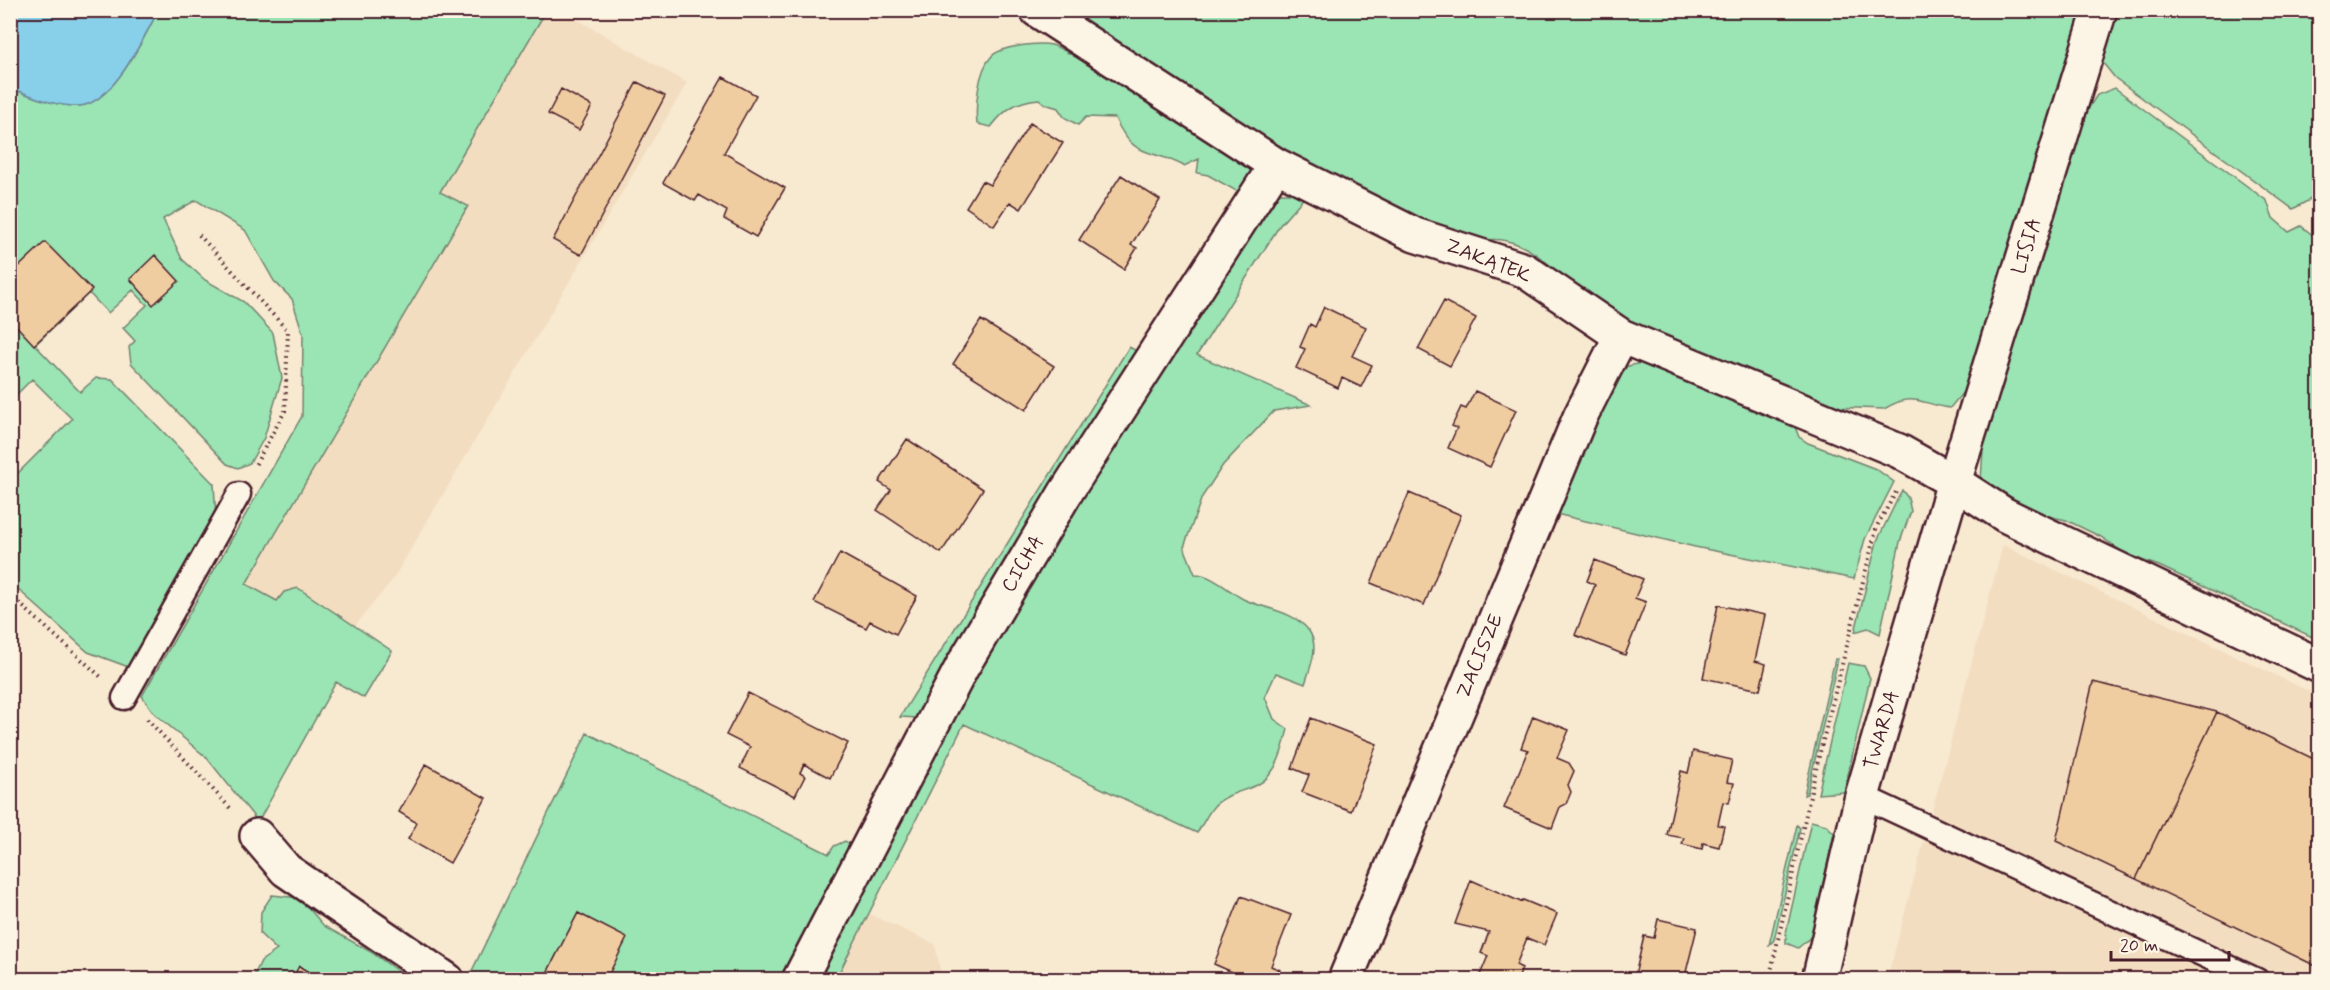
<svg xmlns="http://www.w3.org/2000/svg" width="2330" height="990" font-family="Mynerve,sans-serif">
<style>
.built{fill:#f3ddc0}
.green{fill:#9be4b3;stroke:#72826f;stroke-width:1.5}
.water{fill:#88d0e9;stroke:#6f899d;stroke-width:1.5}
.building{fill:#f0cda1;stroke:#4a1f2b;stroke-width:1.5}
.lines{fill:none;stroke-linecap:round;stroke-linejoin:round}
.service-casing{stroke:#4a1f2b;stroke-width:27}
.minor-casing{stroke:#4a1f2b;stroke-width:38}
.path{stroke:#4a1f2b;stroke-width:4;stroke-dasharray:1.5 4.5;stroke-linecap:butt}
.service{stroke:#fcf5e5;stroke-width:22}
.minor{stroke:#fcf5e5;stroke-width:33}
.labels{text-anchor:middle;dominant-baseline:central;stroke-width:4.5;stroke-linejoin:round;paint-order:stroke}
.street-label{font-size:20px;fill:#4a1f2b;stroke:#fcf5e5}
</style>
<rect width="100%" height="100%" fill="#f8e9d1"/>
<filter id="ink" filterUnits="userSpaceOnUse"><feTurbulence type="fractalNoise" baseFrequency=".0167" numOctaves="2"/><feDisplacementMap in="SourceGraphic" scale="12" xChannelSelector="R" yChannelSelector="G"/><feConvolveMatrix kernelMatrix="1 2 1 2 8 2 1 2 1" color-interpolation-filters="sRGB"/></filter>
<g filter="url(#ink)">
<!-- built -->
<path class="built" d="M546,11H563L687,83L393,579L355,626L298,588L277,601L246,585L467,206L440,192Z
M2003,545L2319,696V979L1887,980Z
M869,914L935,944L942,979L836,980Z"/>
<!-- green -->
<path class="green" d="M158,11H546L440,192L468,206L246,584L277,601L284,592L298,588L392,651L364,698L336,682L258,822L207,758L154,713L142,696L302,416L303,334L292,299L274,281L245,230L196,200L163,219L182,259L205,280L244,302L273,333L282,378L264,438L250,463L238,468L227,464L131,363L129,347L135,341L123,328L147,305L133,290L108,313L89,293L35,345L80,392L96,378L112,379L214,484L216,518L134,669L88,652L11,583V480L72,419L32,379L11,400L10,138L15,134L11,131L10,88C32,96 54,106 77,106C112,107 144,37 158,11Z
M1059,11H2083L1978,374L1950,408C1920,404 1914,391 1884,409L1751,404L1795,427L1799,437L1808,443L1876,469L1894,482L1865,539L1854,579L1695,547L1556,514L1608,382L1628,366L1694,351C1661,334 1623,320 1592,300C1551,272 1523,223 1466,245L1244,158L1260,179L1238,192L1208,175L1197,173L1199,159L1184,166C1148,147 1134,160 1115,118L1086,117L1078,125L1064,117L1058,108L1045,104L1039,99C1016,101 1005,109 991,127L977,124C975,106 978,71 991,57C1000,46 1038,42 1052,45C1062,48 1077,59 1090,63Z
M2114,11H2319V186L2311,199L2293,209L2115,78L2099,58Z
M2115,88L2267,201L2273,218L2289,232L2301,226L2319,240V640L2159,566L2127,555L2101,537L2066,520L2043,515L1981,481L1983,449L2080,121L2097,95Z
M1282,193H1308L1280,225L1197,355L1311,405L1274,411L1223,465L1202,497L1184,547L1195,574C1211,574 1229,591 1243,599C1264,609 1295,611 1309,631C1320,647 1310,667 1305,684L1276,673L1265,697L1274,719L1288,729C1283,749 1277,775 1257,785C1242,792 1228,793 1215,805C1208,812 1203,824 1197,833L964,724L836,979L812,980L955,705L1262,197Z
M1129,347L1137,351L958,641L919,718L900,717Z
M1902,490L1908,498L1911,511L1900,542L1880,634L1868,628L1855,632L1877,541Z
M1835,659H1838L1807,794L1804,795Z
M1848,663L1864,666L1870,678L1844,792L1818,794Z
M587,733L829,854L834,846L845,841L855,847L787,979H606L578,913L546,975L555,979L474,980L469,977Z
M1811,821L1826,825L1834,833L1812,936L1798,948L1786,943V933Z
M1797,825L1800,828L1774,940L1769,945Z
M272,895L300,898L324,926L371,952L402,974L417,969L441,979H321L300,967L292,979L252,980L261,961L277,950L260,934L261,912Z"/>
<!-- water -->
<path class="water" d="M10,11L11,10L158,11C144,36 112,107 77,106C54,106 32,96 11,88Z"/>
<!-- building -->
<path class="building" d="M723,77L756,95L724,153L785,188L756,237L724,219L727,211L699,195L695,201L663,183Z
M637,82L665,96L581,255L553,240Z
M561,89L592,106L579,130L548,114Z
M1030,123L1063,143L1021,209L1010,202L994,226L966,207L982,181L990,185Z
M1121,175L1160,200L1131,245L1137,248L1124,269L1079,240Z
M45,242L92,290L34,345L10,319V275Z
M155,255L179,281L153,305L130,279Z
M1444,301L1476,318L1450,366L1418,349Z
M1324,307L1366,327L1352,356L1372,365L1361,387L1342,378L1338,388L1296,368L1305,349L1300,347L1310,324L1315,327Z
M981,320L1054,366L1026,410L953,364Z
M1475,391L1516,410L1490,467L1448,448L1457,428L1452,426L1461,407L1466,409Z
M907,439L983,489L941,553L877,510L891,490L879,482Z
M1409,493L1461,515L1424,605L1371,583Z
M840,553L917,596L896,634L870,621L866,628L814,602Z
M1595,560L1643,579L1635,598L1646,602L1625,655L1575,635L1595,585L1587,581Z
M1718,605L1765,615L1755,661L1766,664L1760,690L1703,678Z
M2093,682L2217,712L2136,879L2056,841Z
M748,693L848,743L830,778L804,764L800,773L805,776L795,796L740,768L750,747L726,735Z
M2217,712L2320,762V968L2136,879Z
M1533,716L1569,730L1557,758L1569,763L1574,771L1568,785L1571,792L1566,804L1560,807L1552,828L1504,808L1528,750L1521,748Z
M1311,718L1377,744L1351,811L1302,792L1309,775L1292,768Z
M1693,751L1732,760L1727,782L1734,783L1729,803L1723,802L1718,825L1724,826L1719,847L1703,843L1702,849L1682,844L1684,838L1667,835L1681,771L1688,773Z
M426,764L486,798L450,863L408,839L417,823L399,812Z
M1471,880L1521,902L1523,900L1557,914L1544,945L1527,938L1516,965L1522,968L1518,980H1478L1488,956L1481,953L1489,932L1455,924Z
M1241,896L1291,915L1271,966L1280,970L1277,980H1229L1232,972L1214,964Z
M578,913L627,938L606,980H555L546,975Z
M1658,919L1697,928L1686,972L1689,973L1687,980H1634L1644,936L1654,938Z
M299,966L321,980H292Z"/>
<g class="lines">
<!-- service casing -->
<g class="service-casing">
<path id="service" d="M124,698L239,494
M1862,796L2257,980"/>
</g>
<!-- minor casing -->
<g class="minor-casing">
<path id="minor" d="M1037,10L1276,165L1415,235L1524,270L1621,336L1899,451L1954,482L2005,515L2320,666
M257,836L286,870L447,980
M799,980L962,667L1066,492L1276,165
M1345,980L1580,417L1621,336
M1819,980L1862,796L1954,482L2100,10"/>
</g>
<!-- path -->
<path class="path" d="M199,235L288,331L285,411L254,467
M10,595L101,677
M147,719L232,810
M1769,980L1819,756L1877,526L1896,492"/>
<!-- service -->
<use href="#service" class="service"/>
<!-- minor -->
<use href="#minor" class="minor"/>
</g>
</g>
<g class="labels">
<!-- street labels -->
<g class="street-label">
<text transform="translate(2027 246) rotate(-73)">LISIA</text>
<text transform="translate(1488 261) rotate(21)">ZAKĄTEK</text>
<text transform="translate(1023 564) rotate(-59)">CICHA</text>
<text transform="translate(1480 656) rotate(-67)">ZACISZE</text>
<text transform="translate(1882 730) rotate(-74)">TWARDA</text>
</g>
</g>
<!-- margin -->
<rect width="2330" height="990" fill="none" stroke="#fcf5e5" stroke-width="36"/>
<rect x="18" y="18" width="2294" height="954" fill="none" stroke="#4a1f2b" stroke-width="2" filter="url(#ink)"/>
<!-- scale -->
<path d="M2111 951v9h118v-9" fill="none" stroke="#4a1f2b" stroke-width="3"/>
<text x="2120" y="951" font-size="18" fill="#4a1f2b" stroke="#fcf5e5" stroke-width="4.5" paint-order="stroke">20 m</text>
</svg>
